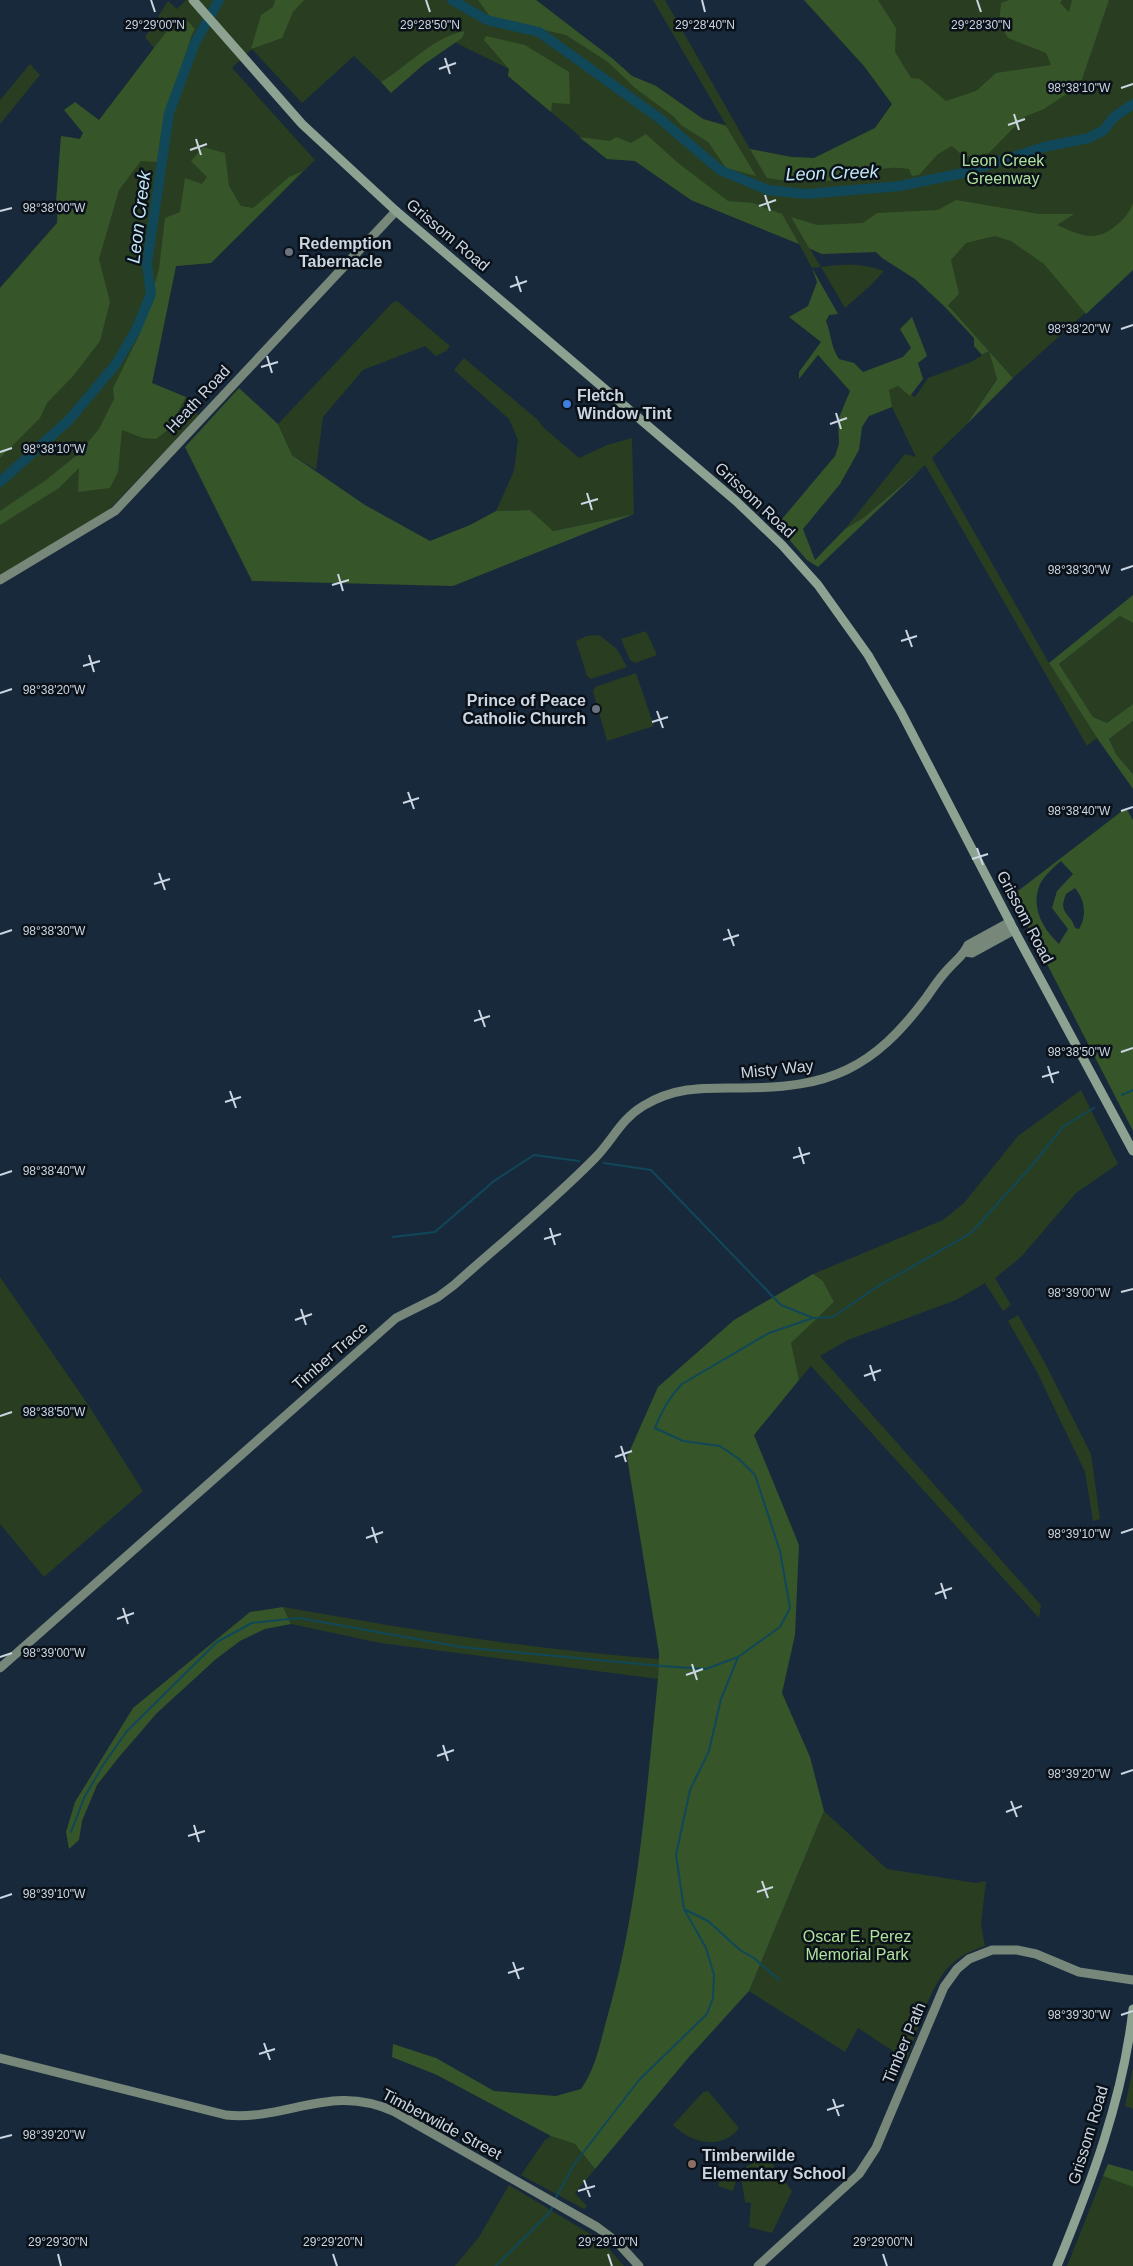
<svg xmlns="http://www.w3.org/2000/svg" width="1133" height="2266" font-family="Helvetica,sans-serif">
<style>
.green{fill:#293d21}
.forest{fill:#365529;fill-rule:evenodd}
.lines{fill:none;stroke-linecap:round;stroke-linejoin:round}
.stream{stroke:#10485a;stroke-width:2}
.river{stroke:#10485a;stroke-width:10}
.secondary{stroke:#77887a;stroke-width:9}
.primary{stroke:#8da291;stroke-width:9}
.ticks{fill:none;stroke:#cbd6e2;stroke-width:2}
.worship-dot{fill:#6b7280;stroke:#0a1119;stroke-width:2}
.shop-dot{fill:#3f7fe0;stroke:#0a1119;stroke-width:2}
.education-dot{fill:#8d6e63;stroke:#0a1119;stroke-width:2}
.labels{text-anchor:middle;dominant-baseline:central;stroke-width:5;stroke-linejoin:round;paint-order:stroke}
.park-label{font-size:16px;fill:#afe29b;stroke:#0a1119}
.street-label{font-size:16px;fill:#cbd6e2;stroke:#0a1119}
.poi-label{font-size:16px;font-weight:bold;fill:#cbd6e2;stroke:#0a1119;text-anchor:start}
.water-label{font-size:18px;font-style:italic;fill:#c3e7f6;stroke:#0a1119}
.ticks-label{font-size:12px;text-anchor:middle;fill:#cbd6e2;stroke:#0a1119;stroke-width:5;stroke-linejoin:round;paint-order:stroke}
</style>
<rect width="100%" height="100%" fill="#18293b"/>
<!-- green -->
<path class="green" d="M186,0H536L613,59L632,76L656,86L703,119L726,125L653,0H665L750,149L791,157L814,158L875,128L892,104L864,66L804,0H1133V270L1013,378L990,352L997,378L966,425L932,458L1049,663L1097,738L1087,746L925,465L863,518L845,529L905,454L916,457L892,407L888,390L898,386L915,397L928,378L971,362L989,351L893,242L822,254L810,249L821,267C843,264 862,263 884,271L870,286L845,308L821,267L812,268L799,244L691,200L635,161L607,159L508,76L509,69L456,43L442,39L401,70L381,82L354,56L302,103L252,49L232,68L315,160L211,263L176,266L146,413L169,429L186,397L197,409L198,416L109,510L0,576V288L57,223L58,204L56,203L61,136L80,139L83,133L91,131L154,48L145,37L168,1L177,9Z
M30,64L40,75L0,124V100Z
M397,301L450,346L446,351L436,356L425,346L363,370L323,417L316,470L292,455L278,424L393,302Z
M464,358L538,420L543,427L579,458L607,445L632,438L634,514L552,531L530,510L496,511L514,471L518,440L509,419L454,370Z
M1120,616L1133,623V704L1107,723L1093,717L1059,664Z
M646,631L657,655L635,663L630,660L621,639Z
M599,635L617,649L627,667L591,679L587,676L576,641L587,636Z
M636,673L654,726L607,741L593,691L595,687Z
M1133,721V774L1116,754L1109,739Z
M1081,1090L1118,1164L1076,1193L1021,1257L995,1278L1011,1305L1003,1311L985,1283L956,1300L848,1340L820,1356L1041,1605L1039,1618L811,1366L799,1380L790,1343L834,1302L823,1281L813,1274L943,1220L964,1203L1018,1136Z
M0,1277L89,1406L143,1491L44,1577L0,1524Z
M1018,1315L1045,1363L1091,1454L1100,1519L1093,1521L1085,1472L1036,1370L1008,1321Z
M283,1607C408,1629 533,1650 659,1659L658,1679L380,1643L291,1624Z
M824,1811L887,1869L976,1883L986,1881L981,1924L985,1946C974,1950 963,1954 954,1962C931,1980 917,2032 907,2060L858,2028L845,2052L749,1991Z
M1133,2067V2109L1125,2106Z
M708,2091L739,2128C722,2151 691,2143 673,2125L703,2092Z
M551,2136L575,2144L595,2169L575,2193L587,2206L584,2209L521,2175L545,2140Z
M765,2154L792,2191L772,2233L749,2227L751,2203L745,2202L740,2171Z
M723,2169L738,2174L733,2191L718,2186Z
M1103,2176L1133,2187V2266H1067Z
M509,2185L602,2241L624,2266H455L479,2237Z"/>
<!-- forest -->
<path class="forest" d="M275,0H304L293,12L282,38L251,49L261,15L273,7Z
M478,0H536L613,59L632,76L656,86L703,119L726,126L756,176L726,168L708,142L681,125L673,116L635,88L608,62L566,35L491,18Z
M804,0H878L896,28L895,52L911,78L920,79L946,101L976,91L996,73L1051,65L1046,53L1008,38L999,23L1001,3L1009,0H1062L1060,3L1069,12L1072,0H1109L1080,85L1044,109L1024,117L989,153L964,157L952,146L938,154L919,175L912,176L909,169C888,166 881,168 862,176L854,174L850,180L794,182L767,178L750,149L791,157L814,158L875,128L892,104L864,66Z
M185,18L195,29L192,34L162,127L157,162L141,161L119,190L99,259L110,302L100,341L74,375L47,403L40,418L0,458V288L57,223L58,204L56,203L61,136L80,139L83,133L64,110L75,102L99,120L167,31H176Z
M465,31L462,38L423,65L391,93L381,82C409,65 433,37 465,31Z
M486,36L525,45L569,72L570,104L552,103L551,112L508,76L509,69L484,40Z
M646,134L678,163L728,201L753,203L782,214L799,244L691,200L635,161L607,159L579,137L610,141L616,137L631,143Z
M203,147L225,153L229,186L241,206L253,208L289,177L303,171L211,263L176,266L152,383L186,397L169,429L156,439L143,438L122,430L118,472L110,488L78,492L79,468L59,488L0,525V511L46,480L77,455L99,429L114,399L113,388L139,335L146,312L159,269L165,218L180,212L185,178L202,184L207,177L191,161Z
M956,200L1039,214H1074L1057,225C1078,234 1093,243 1113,228C1123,220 1128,215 1133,204V270L1086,314L1044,264L1011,241L995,236L966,243L951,260L959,294L948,305L1013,378L966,425L997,379L989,351L982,355L974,346V338L944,306L915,279L882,258L876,252L822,254L809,248L791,217L817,225L863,223L877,213L938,210Z
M812,268L838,314L829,315L826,321C832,336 830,345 839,359L854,363L863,372L903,357L911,348L900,329L912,317L927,356L918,363L923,379L910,396L898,386L889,390L892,407L869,416L862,427L859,450L840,484L803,529L815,560L845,529L863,518L922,468L818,567L807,560L786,536L782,519L835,456L839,444L838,420L850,391L818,355L799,379V372L821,342L789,317L808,306L817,282Z
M239,388L278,424L292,455L365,505L430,541L470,525L496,511L530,510L553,531L634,514L453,586L252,581L185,447Z
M1133,595V623L1120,616L1059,664L1093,717L1107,723L1133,704V721L1109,739L1116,754L1133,774V789L1097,738L1049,663Z
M1126,808L1133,820V1131L1013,898L1014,894ZM1061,861L1073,874L1057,891L1052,908L1068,929L1059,944C1043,929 1030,907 1040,884C1044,876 1055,866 1061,861ZM1075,888C1085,900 1087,916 1079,929C1073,928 1075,926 1072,921C1064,910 1060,909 1066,894Z
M813,1274L823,1281L834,1302L791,1343L799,1380L754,1435L799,1545L795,1635L782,1693L810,1757L824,1811L749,1991L689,2057L595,2169L575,2144L551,2136L437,2075L392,2057L393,2044L436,2058L494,2091L556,2096L581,2089C596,2068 600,2043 607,2018C639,1908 646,1793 658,1679L659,1653L627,1457L658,1387L734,1320Z
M283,1607L291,1624L265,1629L240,1641L216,1659L157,1713L119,1757L97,1785L82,1821L79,1840L69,1849L66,1832L75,1802L133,1708L250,1612Z
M1108,2164L1133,2171V2187L1103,2176Z"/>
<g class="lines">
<!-- stream -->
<path class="stream" d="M1122,1095L1133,1090
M604,1163L651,1170L781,1305L811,1317
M393,1237L435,1232L494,1181L534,1155L579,1161
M71,1832L84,1798L103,1765L127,1731L217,1642L252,1623L299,1618L461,1647L661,1666L706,1669L738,1657
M686,1910L708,1921L740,1950L754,1958L779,1980
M555,2199L575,2163L639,2080L707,2014L713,1998L714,1975L706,1948L684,1909L676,1855L690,1790L709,1751L721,1699L738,1657L780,1627L790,1608L780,1551L755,1475L739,1459L720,1446L683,1441L655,1428C662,1411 669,1397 682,1384L769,1333L813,1318L833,1317L875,1288L971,1233L1028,1170L1064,1126L1094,1108
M496,2266L550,2212L553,2206"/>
<!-- river -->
<path class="river" d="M452,0L487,20L539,32L659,118L720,170L768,190L806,194L900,186L963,173L1044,147L1089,138L1104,130L1114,117L1133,104
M0,482L69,420L116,364L136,330L151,294L147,264L169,113L195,43L219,0"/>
<!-- secondary -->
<path class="secondary" d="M0,580L115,511L396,211
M965,952L972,953L1014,930
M0,1668L396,1318L438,1297L454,1285C501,1243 551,1203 595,1158C613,1140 620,1120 643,1106C676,1086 705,1088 742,1088C830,1088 873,1069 926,998C933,988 940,977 949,968C956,960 964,955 968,945L1010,922
M0,2058L226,2115C288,2121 331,2082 395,2112L597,2227L617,2242L639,2266
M758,2266L859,2174L876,2148L944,1987L957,1969L969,1959L992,1950H1017L1036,1954L1079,1972L1133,1980"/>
<!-- primary -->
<path class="primary" d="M193,0L302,124L396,211L736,501L782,545L818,585L868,655L901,712L1014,930L1133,1151
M1057,2266C1091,2183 1123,2099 1133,2009"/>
</g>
<!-- ticks -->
<path class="ticks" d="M151,0L155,12M426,0L430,12M702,0L705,12M977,0L981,12M445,58L450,74M439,69L456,63M1121,88L1133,84M1014,114L1019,130M1008,125L1025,119M196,139L201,155M190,150L207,144M765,195L770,211M759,206L776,200M0,211L12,208M516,276L521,292M510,287L527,281M1121,329L1133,325M267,356L272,373M261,367L278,362M836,413L841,429M830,424L847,418M0,452L12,448M587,493L592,510M581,504L598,499M1121,570L1133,566M338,574L343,591M332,585L349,580M906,630L912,647M901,641L917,636M89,655L94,672M83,666L100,661M0,693L12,689M657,711L663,728M652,722L668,717M408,792L414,809M403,803L419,798M1121,811L1133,807M977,848L983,865M972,859L988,854M159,873L165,890M154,884L170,879M728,929L734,946M0,934L12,930M723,940L739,935M479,1010L485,1027M474,1021L490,1016M1121,1052L1133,1048M1048,1066L1053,1083M1042,1077L1059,1072M230,1091L236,1108M225,1102L241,1097M799,1147L804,1164M793,1158L810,1153M0,1175L12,1171M550,1228L555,1245M544,1239L561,1234M1121,1292L1133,1289M301,1309L306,1325M295,1320L312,1314M870,1365L875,1381M864,1376L881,1370M0,1416L12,1412M621,1446L626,1462M615,1457L632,1451M372,1527L377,1543M1121,1533L1133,1529M366,1538L383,1532M941,1583L946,1599M935,1594L952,1588M123,1608L128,1624M117,1619L134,1613M0,1657L12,1653M692,1664L697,1680M686,1675L703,1669M443,1745L448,1761M437,1756L454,1750M1121,1774L1133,1770M1011,1801L1017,1817M1006,1812L1022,1806M194,1825L199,1842M188,1836L205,1831M762,1881L768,1898M757,1892L773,1887M0,1898L12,1894M513,1962L519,1979M508,1973L524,1968M1121,2015L1133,2011M264,2043L270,2060M259,2054L275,2049M833,2099L839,2116M827,2110L844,2105M0,2138L12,2135M584,2180L590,2197M578,2191L595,2186M58,2254L61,2266M333,2254L337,2266M608,2254L612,2266M883,2254L887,2266"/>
<!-- markers -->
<g class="worship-dot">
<circle cx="289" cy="252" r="5"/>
<circle cx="596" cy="709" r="5"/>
</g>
<circle class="shop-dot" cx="567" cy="404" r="5"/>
<circle class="education-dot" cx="692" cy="2164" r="5"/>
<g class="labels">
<!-- park labels -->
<g class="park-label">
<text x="1003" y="160">Leon Creek<tspan x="1003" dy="18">Greenway</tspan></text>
<text x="857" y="1936">Oscar E. Perez<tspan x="857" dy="18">Memorial Park</tspan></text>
</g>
<!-- street labels -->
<g class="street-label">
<text transform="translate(448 235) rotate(40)">Grissom Road</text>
<text transform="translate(198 399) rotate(-47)">Heath Road</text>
<text transform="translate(755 500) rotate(43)">Grissom Road</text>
<text transform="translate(1025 917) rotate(62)">Grissom Road</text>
<text transform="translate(777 1069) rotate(-6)">Misty Way</text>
<text transform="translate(330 1356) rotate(-41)">Timber Trace</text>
<text transform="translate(904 2043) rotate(-67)">Timber Path</text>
<text transform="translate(442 2124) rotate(28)">Timberwilde Street</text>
<text transform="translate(1088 2135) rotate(-73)">Grissom Road</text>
</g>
<!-- poi labels -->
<g class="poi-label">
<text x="299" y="243">Redemption<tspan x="299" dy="18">Tabernacle</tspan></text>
<text x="577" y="395">Fletch<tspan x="577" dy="18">Window Tint</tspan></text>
<text x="586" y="700" text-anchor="end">Prince of Peace<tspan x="586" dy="18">Catholic Church</tspan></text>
<text x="702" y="2155">Timberwilde<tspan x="702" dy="18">Elementary School</tspan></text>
</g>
<!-- water labels -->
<g class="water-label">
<text transform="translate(832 173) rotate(-2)">Leon Creek</text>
<text transform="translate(139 217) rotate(-83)">Leon Creek</text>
</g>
</g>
<g class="ticks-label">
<text x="155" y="29">29°29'00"N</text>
<text x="430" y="29">29°28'50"N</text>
<text x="705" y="29">29°28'40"N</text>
<text x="981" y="29">29°28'30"N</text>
<text x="1079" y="92">98°38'10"W</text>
<text x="54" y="212">98°38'00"W</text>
<text x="1079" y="333">98°38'20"W</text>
<text x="54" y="453">98°38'10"W</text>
<text x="1079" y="574">98°38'30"W</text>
<text x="54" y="694">98°38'20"W</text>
<text x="1079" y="815">98°38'40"W</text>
<text x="54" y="935">98°38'30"W</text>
<text x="1079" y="1056">98°38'50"W</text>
<text x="54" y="1175">98°38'40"W</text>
<text x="1079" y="1297">98°39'00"W</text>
<text x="54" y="1416">98°38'50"W</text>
<text x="1079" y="1538">98°39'10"W</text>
<text x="54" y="1657">98°39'00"W</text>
<text x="1079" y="1778">98°39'20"W</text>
<text x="54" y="1898">98°39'10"W</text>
<text x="1079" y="2019">98°39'30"W</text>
<text x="54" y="2139">98°39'20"W</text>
<text x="58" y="2246">29°29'30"N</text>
<text x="333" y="2246">29°29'20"N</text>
<text x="608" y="2246">29°29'10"N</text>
<text x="883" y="2246">29°29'00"N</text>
</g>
</svg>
